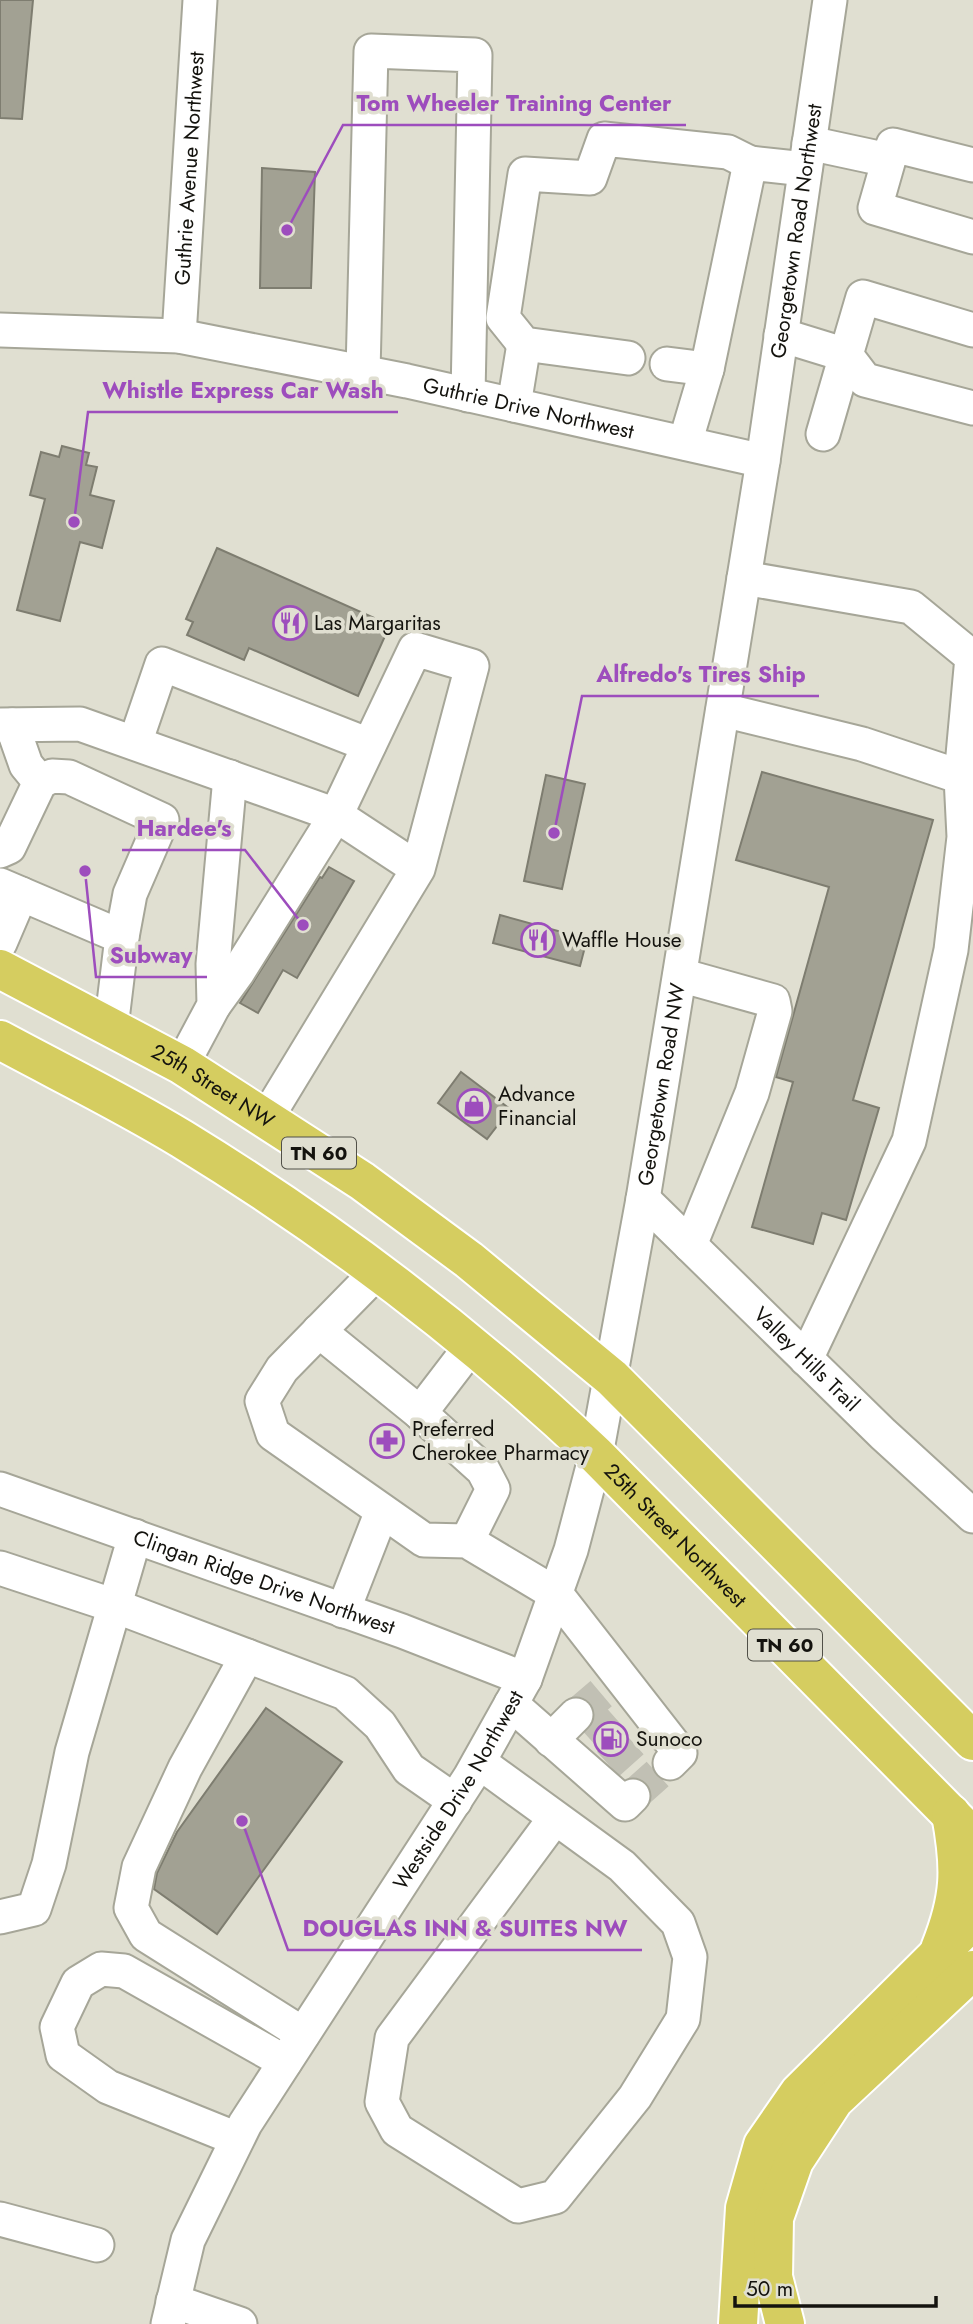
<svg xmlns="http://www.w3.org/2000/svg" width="973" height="2324" font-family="Jost,sans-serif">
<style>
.building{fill:#a2a193;stroke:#7e7d70;stroke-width:2}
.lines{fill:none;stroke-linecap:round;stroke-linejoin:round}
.minor-tunnel{stroke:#c1c0b4;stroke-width:33;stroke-dasharray:33 17;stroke-linecap:butt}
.minor-casing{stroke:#a6a698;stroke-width:37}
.highway-casing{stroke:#fff;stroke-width:42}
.minor{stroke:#fff;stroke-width:33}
.highway{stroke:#d5cd60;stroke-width:38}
.labels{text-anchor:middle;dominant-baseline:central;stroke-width:7;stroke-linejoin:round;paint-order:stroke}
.shield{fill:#e0dfd1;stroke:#515048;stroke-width:2}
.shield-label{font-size:19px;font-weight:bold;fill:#14130e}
.street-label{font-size:21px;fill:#14130e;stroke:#e0dfd1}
.poi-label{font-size:21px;fill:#14130e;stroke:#e0dfd1;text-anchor:start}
.leader{fill:none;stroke:#9d4dbd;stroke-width:2.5}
.callout-dot{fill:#9d4dbd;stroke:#e0dfd1;stroke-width:2.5}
.callout-label{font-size:23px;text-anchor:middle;font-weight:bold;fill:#9d4dbd;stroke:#e0dfd1;stroke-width:7;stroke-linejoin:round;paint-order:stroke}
</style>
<rect width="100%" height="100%" fill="#e0dfd1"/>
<!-- building -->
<path class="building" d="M0,0H33L22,119L0,118Z
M262,168L315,172L311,288H260Z
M62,446L89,453L86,465L97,467L90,495L114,501L102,548L80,542L60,621L17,610L45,499L30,495L41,452L59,457Z
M217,548L390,625L358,696L249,648L244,660L187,635L193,622L186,619Z
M762,772L933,820L853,1100L879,1108L846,1220L822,1213L813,1244L752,1227L793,1082L776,1077L829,887L736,860Z
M546,775L585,784L562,889L524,881Z
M329,867L354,881L297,978L283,970L258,1013L240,1003L320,877L322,878Z
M500,915L587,939L580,966L493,943Z
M461,1072L510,1109L487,1139L438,1103Z
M266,1708L342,1762L217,1934L154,1889L157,1873L177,1832Z"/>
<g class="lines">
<!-- minor-tunnel -->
<path class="minor-tunnel" d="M576,1715L609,1687
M589,1738L624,1707
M608,1764L646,1730
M633,1796L670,1763"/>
<!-- minor casing -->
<g class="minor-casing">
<g id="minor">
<path d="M809,143L888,160"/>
<path d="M973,165L893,145L875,208L973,237"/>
<path id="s1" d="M0,330L179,336L407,381L763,461"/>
<path d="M973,330L863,297L846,355L865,380L973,408"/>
<path d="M781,335L846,355L823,434"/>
<path id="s2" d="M179,336L200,0"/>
<path d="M628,358L524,344L503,318L525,174L590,178L604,139L728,152L750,163"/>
<path d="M667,364L707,369"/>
<path d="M363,372L371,51L475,55L468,395"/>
<path d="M514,405L524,344"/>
<path d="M685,443L707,369L750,163L805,169"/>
<path d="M744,578L911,607L972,657L961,777"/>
<path d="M723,710L862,744L961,777L964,837L951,950L909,1141L806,1359"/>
<path d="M0,725L80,724L336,815L238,972L214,1005"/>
<path d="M12,725L26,765L40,782"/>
<path d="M135,743L162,664L369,745"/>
<path d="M0,851L9,847L40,782L52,776L69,777L162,820L130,894L122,937L111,1028"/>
<path d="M0,885L122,937"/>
<path d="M0,943L21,894"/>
<path d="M680,975L773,1001L775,1011L752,1093L690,1245"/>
<path d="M182,1065L214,1005L213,964L230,777"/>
<path d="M266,1119L418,869L472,666L415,649L336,815L418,869"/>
<path id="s3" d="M643,1199L883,1434L973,1516"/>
<path d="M377,1272L282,1369L262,1401L273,1434L424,1540L467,1541L556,1594L680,1753L670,1763"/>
<path d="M319,1331L420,1413L483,1470L493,1489L467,1541"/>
<path d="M420,1413L472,1345"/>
<path id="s4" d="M0,1489L402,1631L525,1679"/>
<path d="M0,1568L115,1606L345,1693L380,1725L409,1769L455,1801"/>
<path d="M343,1611L382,1511"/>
<path d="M247,1656L185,1768L139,1867L131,1908L146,1935L303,2034"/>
<path d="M511,1704L625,1804L633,1796"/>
<path d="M551,1740L576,1715"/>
<path d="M479,1762L622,1866L678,1923L690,1957L683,2019L635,2097L555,2197L518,2206L397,2130L382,2102L392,2038L555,1818"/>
<path d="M0,1917L34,1909L49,1864L72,1752L135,1536"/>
<path d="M237,2139L108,2087L63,2055L57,2027L78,1983L101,1969L124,1971L285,2062"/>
<path d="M0,2219L97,2245"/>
<path d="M173,2301L240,2324"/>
<path id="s5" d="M168,2324L188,2240L245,2124L470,1777L525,1679L571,1550L596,1455L643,1199L763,461L830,0"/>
</g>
</g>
<!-- highway casing -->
<g class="highway-casing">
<g id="highway">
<path id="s6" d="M0,969L182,1065L362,1181L469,1260L612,1378L973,1741"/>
<path id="s7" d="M0,1040C61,1073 123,1103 182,1139C329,1229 471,1337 596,1455L973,1837"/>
<path d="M940,1949C961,1897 961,1868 951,1814"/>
<path d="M738,2324L745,2208L763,2145L799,2093L973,1920"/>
<path d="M785,2324L773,2277L774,2218L794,2161L834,2100L973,1970"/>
</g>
</g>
<!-- minor -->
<use href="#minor" class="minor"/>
<!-- highway -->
<use href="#highway" class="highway"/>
</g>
<!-- icons -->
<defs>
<g id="restaurant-ring" transform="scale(1.75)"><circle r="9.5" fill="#e0dfd1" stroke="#9d4dbd" stroke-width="1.5"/><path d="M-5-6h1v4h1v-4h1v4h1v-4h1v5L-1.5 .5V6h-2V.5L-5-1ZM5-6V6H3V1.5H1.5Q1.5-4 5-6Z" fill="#9d4dbd"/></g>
<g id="shop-ring" transform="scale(1.75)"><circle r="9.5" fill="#e0dfd1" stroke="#9d4dbd" stroke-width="1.5"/><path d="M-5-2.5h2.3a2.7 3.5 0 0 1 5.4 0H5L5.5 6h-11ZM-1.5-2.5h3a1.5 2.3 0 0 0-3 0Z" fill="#9d4dbd"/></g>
<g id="pharmacy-ring" transform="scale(1.75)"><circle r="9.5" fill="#e0dfd1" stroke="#9d4dbd" stroke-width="1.5"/><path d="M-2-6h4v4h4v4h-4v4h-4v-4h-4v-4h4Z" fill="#9d4dbd"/></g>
<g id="fuel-ring" transform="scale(1.75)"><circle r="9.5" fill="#e0dfd1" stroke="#9d4dbd" stroke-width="1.5"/><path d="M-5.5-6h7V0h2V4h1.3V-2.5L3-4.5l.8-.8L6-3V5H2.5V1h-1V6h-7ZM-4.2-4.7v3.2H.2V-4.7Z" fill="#9d4dbd"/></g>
</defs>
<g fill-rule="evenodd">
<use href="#restaurant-ring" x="290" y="623"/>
<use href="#restaurant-ring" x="538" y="940"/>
<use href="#shop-ring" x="474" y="1106"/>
<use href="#pharmacy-ring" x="387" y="1441"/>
<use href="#fuel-ring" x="611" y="1739"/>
</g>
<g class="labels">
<!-- shield labels -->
<g class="shield">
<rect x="282" y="1137.5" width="74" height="31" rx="5"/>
<rect x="748" y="1629.5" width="74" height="31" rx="5"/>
</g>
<g class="shield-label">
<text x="319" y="1153">TN 60</text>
<text x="785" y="1645">TN 60</text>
</g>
<!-- street labels -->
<g class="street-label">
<text stroke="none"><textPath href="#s2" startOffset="168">Guthrie Avenue Northwest</textPath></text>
<text stroke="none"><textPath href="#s5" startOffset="2217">Georgetown Road Northwest</textPath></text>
<text stroke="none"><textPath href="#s1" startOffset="536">Guthrie Drive Northwest</textPath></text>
<text stroke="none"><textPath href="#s5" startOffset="1353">Georgetown Road NW</textPath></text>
<text stroke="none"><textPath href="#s6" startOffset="243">25th Street NW</textPath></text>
<text stroke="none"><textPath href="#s3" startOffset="229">Valley Hills Trail</textPath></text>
<text stroke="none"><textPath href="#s7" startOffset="842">25th Street Northwest</textPath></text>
<text stroke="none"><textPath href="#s4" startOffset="280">Clingan Ridge Drive Northwest</textPath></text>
<text stroke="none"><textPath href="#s5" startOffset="612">Westside Drive Northwest</textPath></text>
</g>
<!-- poi labels -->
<g class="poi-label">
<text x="314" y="623">Las Margaritas</text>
<text x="562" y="940">Waffle House</text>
<text x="498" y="1094">Advance<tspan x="498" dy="24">Financial</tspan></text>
<text x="412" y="1429">Preferred<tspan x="412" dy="24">Cherokee Pharmacy</tspan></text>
<text x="636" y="1739">Sunoco</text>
</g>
</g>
<!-- callouts -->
<path class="leader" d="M287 230L343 125H686M74 522L88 412H398M554 833L582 696H819M303 925L245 850H122M85 871L96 977H207M242 1821L288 1950H642"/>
<g class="callout-dot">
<circle cx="287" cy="230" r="7"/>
<circle cx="74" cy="522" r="7"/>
<circle cx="554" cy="833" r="7"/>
<circle cx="303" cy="925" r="7"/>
<circle cx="85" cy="871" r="7"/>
<circle cx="242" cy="1821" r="7"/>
</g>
<g class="callout-label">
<text x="514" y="111">Tom Wheeler Training Center</text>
<text x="243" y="398">Whistle Express Car Wash</text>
<text x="701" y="682">Alfredo's Tires Ship</text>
<text x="184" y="836">Hardee's</text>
<text x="151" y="963">Subway</text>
<text x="465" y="1936">DOUGLAS INN &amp; SUITES NW</text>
</g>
<!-- scale -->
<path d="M735 2296v10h201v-10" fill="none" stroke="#14130e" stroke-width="3.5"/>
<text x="746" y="2296" font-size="21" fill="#14130e" stroke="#e0dfd1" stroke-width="5" paint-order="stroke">50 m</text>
</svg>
